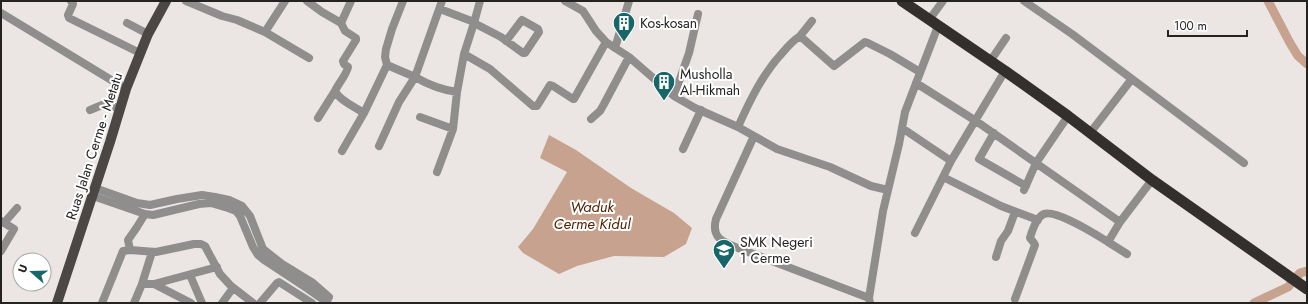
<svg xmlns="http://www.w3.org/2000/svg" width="1308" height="304" font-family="Jost,sans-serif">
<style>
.water{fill:#c7a28f}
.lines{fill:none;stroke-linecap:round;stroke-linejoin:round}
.river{stroke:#c7a28f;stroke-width:9}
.minor{stroke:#908e8d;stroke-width:8}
.major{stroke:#4b4745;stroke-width:10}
.highway{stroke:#332f2d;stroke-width:11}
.labels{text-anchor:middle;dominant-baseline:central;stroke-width:4;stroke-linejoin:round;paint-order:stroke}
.poi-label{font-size:14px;fill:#252322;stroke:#fff;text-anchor:start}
.street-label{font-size:14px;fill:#252322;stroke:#fff}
.water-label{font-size:15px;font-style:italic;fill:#522303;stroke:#fff}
</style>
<rect width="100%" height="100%" fill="#ebe6e3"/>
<!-- water -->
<path class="water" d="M549,135L576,150L631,188L674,213L692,228L686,244L664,257L614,256L577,266L559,274L523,253L518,247L533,229L567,172L540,158Z"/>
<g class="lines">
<!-- river -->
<path class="river" d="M1268,1L1290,43L1298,56L1307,64
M1254,303L1288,287L1300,273L1307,271"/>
<!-- minor -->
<path class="minor" d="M71,1L73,4L68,15L69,18L140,53
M186,1L222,16L237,20L265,32
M285,1L265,32L309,58
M307,1L322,12L341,23
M351,1L341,23L345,31L356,38V40L343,61L344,64L348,67C347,74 338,84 335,91C340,101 355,107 364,113L387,65L385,57L386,49L392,29L403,1
M442,1L415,77C427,84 443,90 457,92
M565,1L583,11L596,31L606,42L629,57L674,96L695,108L738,127L777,149L830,167L871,186L888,190
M1024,1L1072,34L1244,163
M440,9L474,22
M1,13L126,89
M929,20L943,1
M127,23L148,34
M474,23L480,1
M800,36L812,21
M615,48L629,1
M464,54L474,23L501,37L523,53H525L539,32L538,29L522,20L506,41
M991,60L1006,38
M916,83L976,121L1120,222
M674,96L689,53L698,14
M90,110L102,105L121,108
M420,117L453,129
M318,118L335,91
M591,119L600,111L604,104L629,57
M738,127C750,100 763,73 784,51C789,45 794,40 800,36L834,66L865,42L868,43L890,54L920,72
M902,128L951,161
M994,133L979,159L1026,186
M1090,133L1131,80
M754,136L716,219C711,238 723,242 738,248L869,298
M379,146L399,102L415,77L387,65
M683,149L701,110
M342,151L364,113
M437,172L453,129L457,92L464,54L490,69L533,106H537L550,85L553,86L573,99H574L606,42
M943,177L1001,206L1038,220
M1024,190L1036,163L1068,116
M93,196L145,214L153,215L199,204L211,203L228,208L236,211L240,216L253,247L258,255L264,260L308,289L325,301H327L329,297L313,283L282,264L263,249L250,216L242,206L229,200L215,197L202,195L177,199L150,205L137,203L95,188
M145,214L137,227L128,240L130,250L156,252L194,244H201L205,246L220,274L231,286L253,303
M1,221L14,229L1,251
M4,223L17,208
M915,233L951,161L1005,71
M1108,242L1127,254
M152,252L142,284H154L191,303
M996,257L1001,241L1008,231L1015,212
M190,275L202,303
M154,284L217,267
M1015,299L1035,245L1034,243L1030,238C1032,231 1037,217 1044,214C1055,209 1097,235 1108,242L1120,222L1152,180
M102,303L123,251L130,250
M134,303L142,284
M222,303L233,288
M260,303L277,283L279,282L312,303
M870,303L869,298L883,211L899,144L905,112L938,26"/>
<!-- major -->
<path class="major" d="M57,303L110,142L126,89L148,34L166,1"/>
<!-- highway -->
<path class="highway" d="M902,1L1005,71L1068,116L1152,180L1307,289"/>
</g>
<!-- icons -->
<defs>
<g id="building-pin" transform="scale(1.15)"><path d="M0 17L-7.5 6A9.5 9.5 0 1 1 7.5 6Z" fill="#176669" stroke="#fff"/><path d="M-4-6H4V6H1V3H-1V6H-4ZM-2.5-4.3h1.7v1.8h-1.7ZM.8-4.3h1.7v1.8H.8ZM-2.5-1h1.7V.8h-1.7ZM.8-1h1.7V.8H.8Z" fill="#fff"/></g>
<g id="school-pin" transform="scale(1.15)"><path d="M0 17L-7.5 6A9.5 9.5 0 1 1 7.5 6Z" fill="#176669" stroke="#fff"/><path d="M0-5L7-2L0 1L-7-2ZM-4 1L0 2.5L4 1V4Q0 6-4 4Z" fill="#fff"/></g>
</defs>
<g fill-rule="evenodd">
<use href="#building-pin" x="624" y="23"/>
<use href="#building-pin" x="664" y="82"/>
<use href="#school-pin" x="724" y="250"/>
</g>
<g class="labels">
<!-- poi labels -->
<g class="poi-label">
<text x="640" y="23">Kos-kosan</text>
<text x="680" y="74">Musholla<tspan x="680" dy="16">Al-Hikmah</tspan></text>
<text x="740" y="242">SMK Negeri<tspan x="740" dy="16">1 Cerme</tspan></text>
</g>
<!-- street labels -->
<g class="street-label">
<text transform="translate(94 146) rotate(-72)">Ruas Jalan Cerme - Metatu</text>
</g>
<!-- water labels -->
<g class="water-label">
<text x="592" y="207">Waduk<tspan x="592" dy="17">Cerme Kidul</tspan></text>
</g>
</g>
<!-- border -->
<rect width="1308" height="304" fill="none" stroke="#252322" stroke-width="4"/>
<!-- north arrow -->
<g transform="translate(32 272) rotate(290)"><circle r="19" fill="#ffffff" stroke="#a8a7a7"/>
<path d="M0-3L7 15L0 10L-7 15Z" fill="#176669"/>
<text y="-6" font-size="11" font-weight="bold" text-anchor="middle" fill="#252322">U</text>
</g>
<!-- scale -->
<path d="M1168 30v6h79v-6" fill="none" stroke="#252322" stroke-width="2"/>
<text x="1174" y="30" font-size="12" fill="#252322" stroke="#ffffff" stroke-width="3" paint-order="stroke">100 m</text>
</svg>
